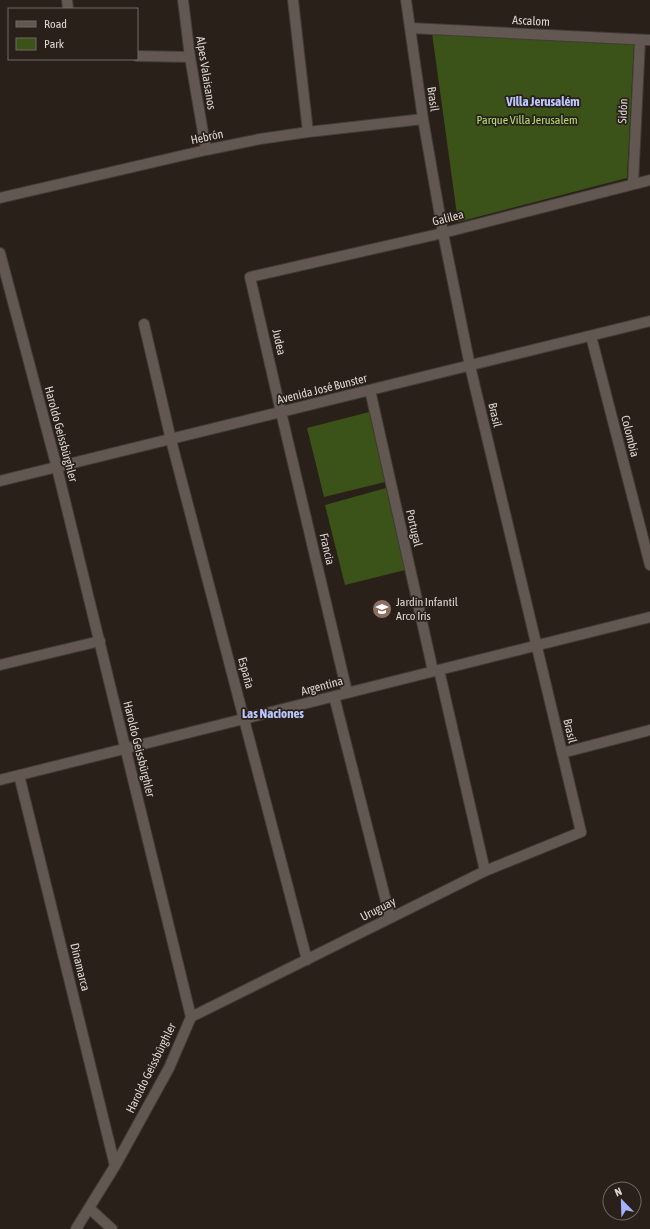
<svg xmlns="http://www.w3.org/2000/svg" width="650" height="1229" font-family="'Asap Condensed',sans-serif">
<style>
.green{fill:#3b5218}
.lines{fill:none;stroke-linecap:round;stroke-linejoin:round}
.minor-casing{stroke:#433b36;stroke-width:12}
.tertiary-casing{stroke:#433b36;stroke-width:12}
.minor{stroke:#635851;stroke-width:10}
.tertiary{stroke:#635851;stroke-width:10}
.labels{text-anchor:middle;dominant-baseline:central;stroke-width:3.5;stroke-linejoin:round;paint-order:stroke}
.street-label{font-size:12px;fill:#ddd6d2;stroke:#29201a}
.park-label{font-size:12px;fill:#b2e071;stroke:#29201a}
.poi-label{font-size:12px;fill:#ddd6d2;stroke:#29201a;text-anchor:start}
.neighbourhood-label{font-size:13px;font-weight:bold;fill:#bcc6ff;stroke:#29201a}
</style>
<rect width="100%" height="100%" fill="#29201a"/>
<!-- green -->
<path class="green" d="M432,33L634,44L627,178L458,222Z
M369,412L385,482L324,497L307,428Z
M386,488L405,570L345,585L325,505Z"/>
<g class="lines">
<!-- minor casing -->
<g class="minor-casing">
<path id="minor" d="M67,0L68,9
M183,0L190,57L206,150
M293,0L308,132
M410,28L650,40
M137,56L190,57
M633,184L640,40
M0,198L206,150L260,139L308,132L423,119
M144,324L171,440L307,960
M591,336L650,565
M370,390L433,671
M57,468L191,1017L169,1068L115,1166L76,1229
M0,665L100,641
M439,670L485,871
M347,692L281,412L250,277L443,233L650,180
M334,696L390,917
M562,753L650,730
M19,775L115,1166
M0,780L650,617
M191,1017L485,871L581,832L470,366L443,233L423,119L406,0
M89,1208L112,1229"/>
</g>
<!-- tertiary casing -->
<g class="tertiary-casing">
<path id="tertiary" d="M0,253L57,468
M0,481L650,321"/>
</g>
<!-- minor -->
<use href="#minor" class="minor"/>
<!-- tertiary -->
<use href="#tertiary" class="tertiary"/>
</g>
<!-- icons -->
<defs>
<g id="school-disc" transform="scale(1)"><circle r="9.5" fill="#8d6e63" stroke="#29201a"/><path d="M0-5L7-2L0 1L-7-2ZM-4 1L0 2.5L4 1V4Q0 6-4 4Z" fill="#fff"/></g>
</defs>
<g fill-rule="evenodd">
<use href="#school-disc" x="382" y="609"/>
</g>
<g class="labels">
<!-- street labels -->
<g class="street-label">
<text transform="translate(531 21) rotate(3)">Ascalom</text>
<text transform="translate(206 73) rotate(81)">Alpes Valaisanos</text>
<text transform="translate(433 99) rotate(82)">Brasil</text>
<text transform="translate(623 111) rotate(-87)">Sidón</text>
<text transform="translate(207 137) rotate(-12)">Hebrón</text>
<text transform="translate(448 218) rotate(-14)">Galilea</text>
<text transform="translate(279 342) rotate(77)">Judea</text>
<text transform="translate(322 389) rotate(-14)">Avenida José Bunster</text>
<text transform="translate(495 415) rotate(77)">Brasil</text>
<text transform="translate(61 434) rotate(75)">Haroldo Geissbürghler</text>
<text transform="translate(630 436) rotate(76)">Colombia</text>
<text transform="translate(414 528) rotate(77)">Portugal</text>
<text transform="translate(327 549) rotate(77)">Francia</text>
<text transform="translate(246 673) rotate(75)">España</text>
<text transform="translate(322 686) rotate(-15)">Argentina</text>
<text transform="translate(570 731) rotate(77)">Brasil</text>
<text transform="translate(139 749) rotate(76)">Haroldo Geissbürghler</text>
<text transform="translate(378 909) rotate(-27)">Uruguay</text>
<text transform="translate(80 967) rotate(76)">Dinamarca</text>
<text transform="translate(151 1068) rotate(-64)">Haroldo Geissbürghler</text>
</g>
<!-- park labels -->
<g class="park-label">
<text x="527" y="120">Parque Villa Jerusalem</text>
</g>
<!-- poi labels -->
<g class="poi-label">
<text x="396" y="602">Jardin Infantil<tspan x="396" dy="14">Arco Iris</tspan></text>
</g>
<!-- neighbourhood labels -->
<g class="neighbourhood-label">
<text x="543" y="101">Villa Jerusalém</text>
<text x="273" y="713">Las Naciones</text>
</g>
</g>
<!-- legend -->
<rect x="8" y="8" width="130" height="52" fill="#29201a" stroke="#716964"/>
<rect x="16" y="21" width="20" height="6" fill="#635851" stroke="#716964"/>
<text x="44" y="28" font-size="12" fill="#ddd6d2">Road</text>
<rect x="16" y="38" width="20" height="12" fill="#3b5218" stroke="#716964"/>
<text x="44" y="48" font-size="12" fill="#ddd6d2">Park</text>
<!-- north arrow -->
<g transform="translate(622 1201) rotate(337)"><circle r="19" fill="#29201a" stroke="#716964"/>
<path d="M0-3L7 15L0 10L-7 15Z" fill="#a5b1fc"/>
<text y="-6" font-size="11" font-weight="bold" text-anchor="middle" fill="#ddd6d2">N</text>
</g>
</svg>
